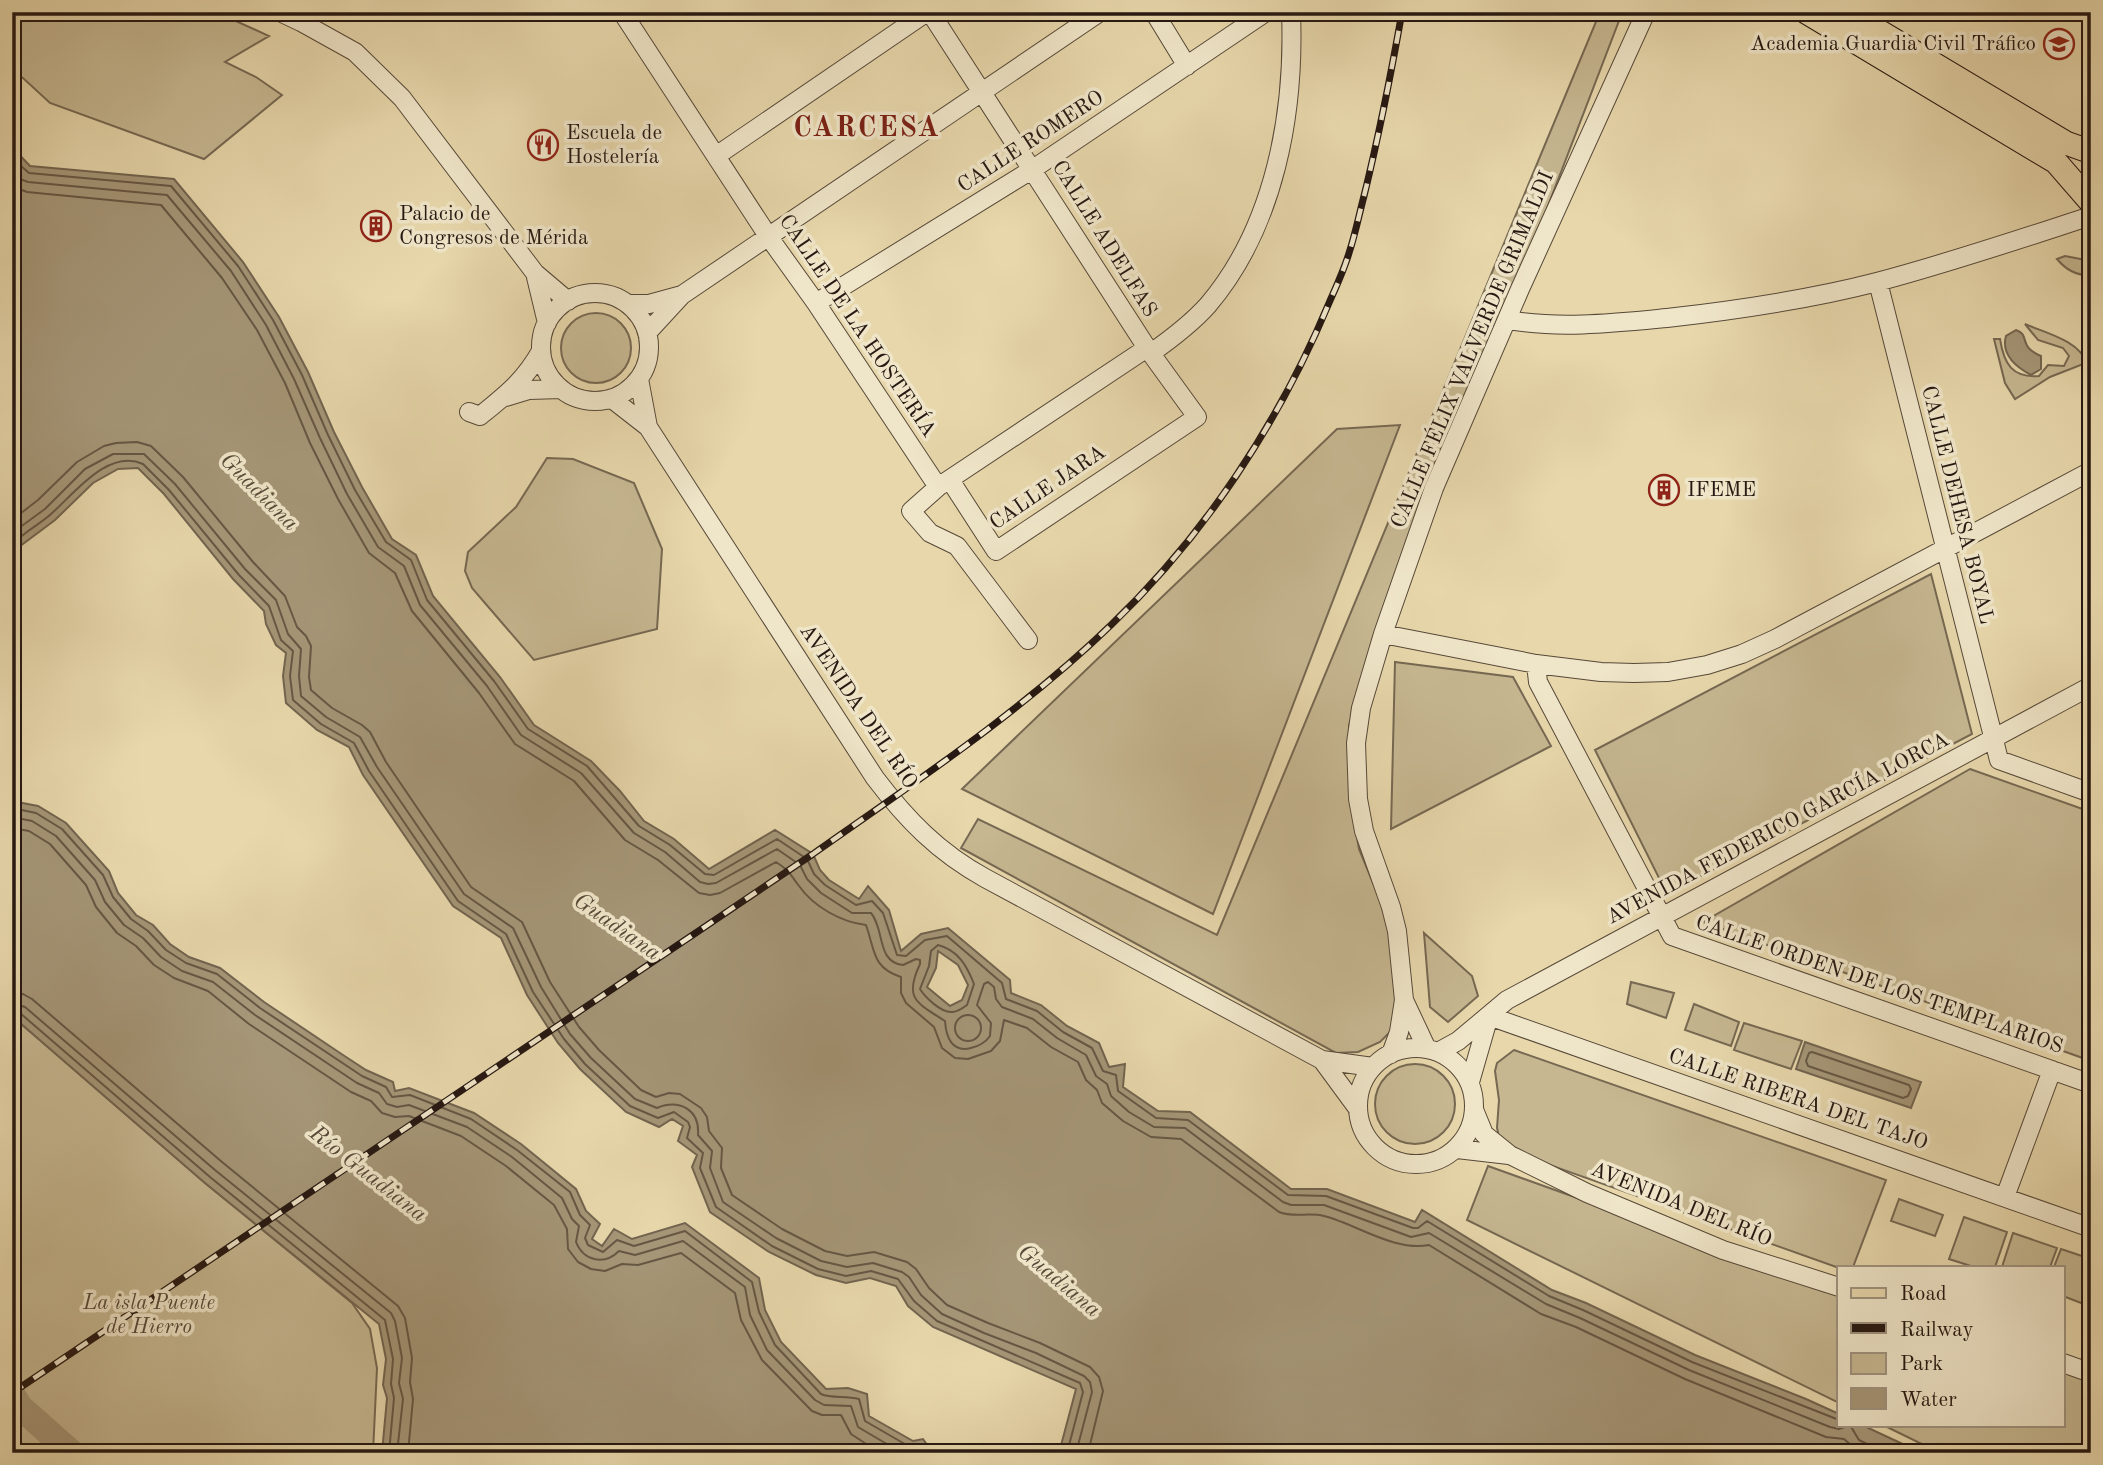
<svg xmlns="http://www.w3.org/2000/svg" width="2103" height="1465" font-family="'Old Standard TT',serif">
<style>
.green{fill:#c6b791;stroke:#766852;stroke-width:2}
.water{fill:#a59677;stroke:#72644f;stroke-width:2;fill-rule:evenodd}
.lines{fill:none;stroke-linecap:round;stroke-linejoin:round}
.shore{stroke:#665744;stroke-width:2}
.river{stroke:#a59677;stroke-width:26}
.minor-casing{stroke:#564838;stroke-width:20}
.major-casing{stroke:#261812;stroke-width:25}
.minor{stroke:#efe5c8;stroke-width:18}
.major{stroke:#e7d7ab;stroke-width:23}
.rail-casing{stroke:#261812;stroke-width:7}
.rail{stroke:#efe5c8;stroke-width:4.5;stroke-dasharray:13;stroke-linecap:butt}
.labels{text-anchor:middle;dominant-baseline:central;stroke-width:7;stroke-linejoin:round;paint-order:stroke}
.poi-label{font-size:21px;fill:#261812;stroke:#efe5c8;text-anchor:start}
.street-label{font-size:21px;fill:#261812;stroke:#efe5c8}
.park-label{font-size:21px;font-style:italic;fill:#564838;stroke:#efe5c8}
.water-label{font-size:23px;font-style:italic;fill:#594a3a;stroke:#efe5c8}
.district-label{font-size:28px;font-weight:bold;letter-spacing:2px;fill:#7a1f14;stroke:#efe5c8}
</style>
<rect width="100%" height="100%" fill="#e7d7ab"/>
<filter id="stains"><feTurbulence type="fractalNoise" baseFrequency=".00286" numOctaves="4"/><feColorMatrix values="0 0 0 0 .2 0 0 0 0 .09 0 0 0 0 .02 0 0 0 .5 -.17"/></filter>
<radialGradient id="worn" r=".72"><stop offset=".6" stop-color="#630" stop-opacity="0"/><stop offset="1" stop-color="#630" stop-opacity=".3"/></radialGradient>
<!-- green -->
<path class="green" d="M12,12H216L269,36L225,62L256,77L282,95L204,159L50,103L23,78L12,72Z
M1600,12L1622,13L1349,725V791L1359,849L1388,919L1399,1008L1393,1029L1380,1042L1358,1052L1336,1053L961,848L978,819L1217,935Z
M2065,256L2091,261V275C2076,276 2066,270 2057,259Z
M561 348a35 35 0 1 1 70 0a35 35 0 1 1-70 0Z
M2025,324C2043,332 2081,341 2086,363L2050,377L2015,399L2005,383L1994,339H2000C2004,364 2012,378 2039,376L2048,365L2064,366L2069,356L2063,348L2038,340Z
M1400,425L1213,914L962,789L1337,429Z
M547,458L573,459L634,483L662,549L657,629L534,660L472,588L465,571L468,552L516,507Z
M1931,574L1972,734L1667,894L1595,750Z
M1395,662L1513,677L1551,746L1391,829Z
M1970,769L2091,812V1061L1703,922Z
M1424,933L1472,976L1478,996L1448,1022L1430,1007Z
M1631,982L1674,993L1666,1018L1627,1004Z
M1694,1004L1739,1022L1731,1046L1685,1030Z
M12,1016L205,1183L352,1303L370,1329L377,1368L373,1453H12Z
M1744,1023L1802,1041L1791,1069L1734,1050Z
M1514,1050L1886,1180L1853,1267L1839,1268L1522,1155L1523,1152L1505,1144L1499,1137L1497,1128L1499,1100L1495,1071L1497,1063Z
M1375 1104a40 40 0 1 1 80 0a40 40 0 1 1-80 0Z
M1488,1166L1839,1292V1403L1467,1220Z
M1899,1199L1943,1215L1935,1236L1891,1221Z
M1964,1217L2007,1232L1995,1267H1974L1949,1259Z
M2013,1233L2057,1248L2050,1267H2002Z
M2061,1249L2091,1259L2089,1306L2063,1296V1267H2054Z
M2063,1372L2091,1382V1453H1940L1883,1425H2063Z"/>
<!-- water -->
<path class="water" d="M12,147L30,166L174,179L243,262L279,317L308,372L334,432L362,487L392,539L416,555L433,596L500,677L534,725L591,761L620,791L644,821L674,839L709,869L775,830L813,854L820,870L829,880L859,899L868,886L889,910L901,951L921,934L948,928L1010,980L1011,993L1041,1005L1067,1026L1099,1043L1109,1067L1125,1064L1123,1087L1158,1111L1190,1112L1291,1189H1327L1415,1222L1422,1210L1552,1290L1586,1303L1695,1355L1806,1399L1839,1414V1425H1862L1922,1453H1059L1076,1389L933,1327L908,1306L896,1286L870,1278L846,1283L816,1275L769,1252L710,1212L692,1167L697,1155L678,1141L683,1126L672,1119L659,1127L626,1112L580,1069L558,1043L527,995L501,938L453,906L363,775L349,747L317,730L286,703L283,676L286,653L276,645L266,624L264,611L233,579L164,494L138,468L118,469L93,483L55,520L19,547L12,560ZM938,951L958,965L968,985L962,1000L950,1006L927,987L936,968Z
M2016,330C2031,335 2017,346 2041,356V369L2031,375C2016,367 2001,354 2006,336Z
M12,801L38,806L66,823L109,871L118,893L136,915L153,925L170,944L189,957L220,968L264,1002L343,1055L366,1070L393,1082L395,1091L409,1088L474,1113L521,1144L576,1189L586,1211L600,1224L592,1239L602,1246L614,1229L632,1239L685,1223L759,1278L765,1310L781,1342L826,1389L848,1388L867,1394L869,1416L913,1441L923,1439L933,1453H382L387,1398L383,1385L386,1359L379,1324L205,1183L12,1016Z
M1805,1042L1921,1082L1911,1108L1796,1069Z"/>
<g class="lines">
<!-- shore -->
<path class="shore" d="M12,158L29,173L171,186L238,266L273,320L302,375L328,435L355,490L386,542L411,560L427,600L494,681L528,729L587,766L639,826L670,845L705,874L714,875L777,839L807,859L814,874L825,885L856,905L872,901L883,913L897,955L906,956L925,940L947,936L1002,983L1006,999L1037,1011L1063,1032L1092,1048L1103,1071L1116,1075L1118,1091L1156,1118L1188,1120L1288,1195L1326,1196L1413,1228H1418L1427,1221L1549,1296L1583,1310L1692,1362L1839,1420
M12,171L20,179L28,182L167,195L231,271L266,325L294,379L320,438L347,494L378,547L404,566L420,605L487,686L521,735L581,773L634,833L665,852L700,882L708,884L716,883L777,849L800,865L807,879L821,893L852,913H871C885,929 876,962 903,965L916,959L920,960V964C904,998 915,1002 945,1021C946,1037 952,1053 971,1048C980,1046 985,1043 990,1036L991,1023L977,1005L984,984L988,982L994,987L996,999L1002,1007L1033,1019L1057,1038L1086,1055L1096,1076L1107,1084L1111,1096L1129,1112L1154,1127L1185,1128L1283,1202L1291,1205H1324L1411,1237L1429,1233L1546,1304L1580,1318L1689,1370L1830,1427L1839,1429L1850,1425L1859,1440L1885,1453
M12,186L27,192L161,205L222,278L257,330L285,383L310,443L338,499L369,553L395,573L412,611L479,693L515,744L574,781L625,840L658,860L699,893L710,895L720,893L776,862C791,872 789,873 799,886C814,907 841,922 866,925C875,950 872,968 901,977V993L906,1003L934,1027L942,1048L955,1058L968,1059L991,1051L1000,1041L1004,1020L1027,1028L1051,1047L1078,1062L1086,1080L1097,1090L1102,1103L1123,1121L1151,1137L1181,1139L1279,1212C1294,1218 1309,1212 1324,1216C1356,1224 1395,1252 1429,1245L1541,1314L1576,1327L1685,1379L1826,1437L1844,1439L1860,1453
M12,520L38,500L77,462L104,446L116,443L137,442L151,446L183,477L253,562L285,596L297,627L306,636L311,646L309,677L311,690L332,708L362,725L370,732L386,762L471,887L522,922L550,982L579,1027L599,1050L641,1090L656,1097L669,1093L680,1094L701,1108L707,1117L709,1131L722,1148L721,1168L732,1195L782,1229L825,1251L847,1256L874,1252L907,1262L916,1269L929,1288L947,1305L988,1323L1040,1343L1090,1367L1099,1377L1103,1391L1088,1453
M12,533L45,509L85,469L113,454H144L175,484L245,569L276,600L288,634L301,649L299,676L301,696L326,717L360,737L377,767L464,894L513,928L541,987L570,1034L591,1058L635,1099L657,1108C679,1099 700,1109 698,1135L712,1151L710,1168L723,1202L776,1238L821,1261L847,1267L873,1263L902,1272L909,1277L921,1295L942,1314L984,1333L1036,1353L1084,1376L1090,1382L1092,1392L1076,1453
M12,545C22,533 39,525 51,514C74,494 108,448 143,464L169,490L239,575L269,606L281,640L293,651L290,676L293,700L321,724L354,743L369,771L458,901L506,934L533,992L564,1039L585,1064L630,1106L658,1118L674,1112L688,1122L690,1127L687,1138L703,1153L700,1168L716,1207L772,1246L818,1269L846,1276L871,1271L898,1279L914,1301L937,1321L1080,1383L1083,1392L1067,1453
M12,808L36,813L62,829L103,875L113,897L131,919L148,931L166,950L186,963L217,974L260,1008L362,1076L386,1087L392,1097L410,1095L471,1119L517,1150L570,1192L580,1215L590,1225L585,1238L588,1245L603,1252L617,1240L634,1246L685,1231L752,1282L759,1312L775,1345L821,1394C832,1399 846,1395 859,1399L865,1421L910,1447L921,1448L925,1453
M12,817L32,821L56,836L95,880L105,902L124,925L143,938L161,957L182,971L213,982L255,1015L357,1083L379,1093L387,1104L397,1107L409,1105L467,1127L512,1157L562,1198L572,1219L579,1226L576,1242C584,1262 605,1265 619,1251L635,1255L683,1241L745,1287L750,1315L767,1350L815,1400L824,1405L851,1406L858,1427L902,1453
M12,828L29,831L50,844L86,885L96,907L117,933L136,946L154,965L174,978L208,991L249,1024L351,1092L371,1101L382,1113L395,1117L409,1116L461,1136L506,1166L554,1205L567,1229L568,1249L578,1262L591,1269L605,1271L622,1264L638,1265L681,1253L735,1293L741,1320L762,1360L812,1411L822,1415H841L851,1434L880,1453
M938,945C958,950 967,966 974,984L967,1005C963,1008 957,1012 952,1012C941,1013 925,997 920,989L929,966L931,951Z
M12,992L23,994L32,999L222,1162L398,1306L405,1318L412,1358L410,1382L413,1399L408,1453
M12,1003L25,1007L215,1170L391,1313L395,1321L402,1358L399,1383L403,1399L397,1453
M12,1012L20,1013L210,1177L385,1320L393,1359L391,1384L394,1398L389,1453
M955 1028a13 13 0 1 1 26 0a13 13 0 1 1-26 0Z
M1812,1052L1909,1085L1911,1089L1908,1096L1903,1098L1808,1066L1806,1061L1809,1053Z"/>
<!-- river -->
<path class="river" d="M12,1394L20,1407L72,1453"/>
<!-- minor casing -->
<g class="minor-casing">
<path id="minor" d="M280,12L301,22L355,52L402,98L535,273L568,301
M622,12L768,236L816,303L938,487L911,511L930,533L957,546L1028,640
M930,12L1147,348L1197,417L996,551L950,480
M1154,12L1187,66
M716,156L927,12
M535,273L547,323
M1878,282L1999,760L2091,793
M541 347a54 54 0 1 1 108 0a54 54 0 1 1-108 0Z
M816,303L1033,169L1266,12
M628,304H649L682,295
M1508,320C1560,329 1614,323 1667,318C1737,310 1808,300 1877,282C1949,263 2020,239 2091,216
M647,333L682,295L1100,12
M1151,353C1171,339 1191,324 1208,305C1275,226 1295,113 1291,12
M639,379L648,427
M506,397L529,390L561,389
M612,399L648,427L875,778C907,820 938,852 985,878L1322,1060L1373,1067
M469,412L480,416C507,394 524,381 541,351
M941,485L1147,348
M1383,634L1536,664L1601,672L1634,673L1668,672L1707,665L1742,654L1775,639L2091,471
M1536,664L1538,682L1672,936L2091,1084
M1404,1000L1427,1049
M1489,1016L2091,1228
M1358 1106a58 58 0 1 1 116 0a58 58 0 1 1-116 0Z
M1438,1052L1458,1041L1507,1000L2091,686
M1391,1054L1399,1032L1404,1000L1397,931L1391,907L1364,831L1358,799L1356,743L1361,708L1383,634L1434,488L1520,289L1646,12
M1322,1060L1358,1109
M1470,1082L1489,1016
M1475,1112L1484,1134L1510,1155L1587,1193L1723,1250L1839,1287
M1457,1149L1509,1155
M2005,1197L2052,1070
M2063,1363L2091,1373"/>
</g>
<!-- major casing -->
<g class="major-casing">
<path id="major" d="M1806,12L2056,162L2089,200
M1847,12L2066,143L2091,152"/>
</g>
<!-- minor -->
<use href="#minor" class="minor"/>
<!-- major -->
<use href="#major" class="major"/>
<!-- rail casing -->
<g class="rail-casing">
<path id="rail" d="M12,1393L813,854C915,782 1021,712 1111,625C1205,535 1279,423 1329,303C1336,287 1344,270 1349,253C1355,235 1359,215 1364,196C1379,135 1391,74 1402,12"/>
</g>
<!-- rail -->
<use href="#rail" class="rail"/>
</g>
<!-- icons -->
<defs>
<g id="university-ring" transform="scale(1.575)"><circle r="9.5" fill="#efe5c8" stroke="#8f2418" stroke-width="1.5"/><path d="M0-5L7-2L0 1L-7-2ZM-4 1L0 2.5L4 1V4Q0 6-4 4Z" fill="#8f2418"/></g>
<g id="restaurant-ring" transform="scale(1.575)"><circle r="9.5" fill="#efe5c8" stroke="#8f2418" stroke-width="1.5"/><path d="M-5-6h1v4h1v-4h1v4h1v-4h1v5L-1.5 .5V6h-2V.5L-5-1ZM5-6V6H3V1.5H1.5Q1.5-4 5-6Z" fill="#8f2418"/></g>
<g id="building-ring" transform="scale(1.575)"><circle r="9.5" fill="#efe5c8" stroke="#8f2418" stroke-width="1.5"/><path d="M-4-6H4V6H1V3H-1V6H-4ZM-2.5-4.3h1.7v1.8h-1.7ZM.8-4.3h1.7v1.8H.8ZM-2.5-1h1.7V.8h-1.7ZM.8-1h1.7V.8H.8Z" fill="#8f2418"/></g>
</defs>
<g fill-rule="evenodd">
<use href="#university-ring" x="2059" y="44"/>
<use href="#restaurant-ring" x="543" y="145"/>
<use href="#building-ring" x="376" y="226"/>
<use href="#building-ring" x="1664" y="490"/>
</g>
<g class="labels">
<!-- poi labels -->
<g class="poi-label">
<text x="2036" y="44" text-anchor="end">Academia Guardia Civil Tráfico</text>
<text x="566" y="133">Escuela de<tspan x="566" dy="24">Hostelería</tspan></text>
<text x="399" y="214">Palacio de<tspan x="399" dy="24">Congresos de Mérida</tspan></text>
<text x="1687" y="490">IFEME</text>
</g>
<!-- street labels -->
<g class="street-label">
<text transform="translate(1031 142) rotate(-33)">CALLE ROMERO</text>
<text transform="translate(1104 239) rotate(58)">CALLE ADELFAS</text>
<text transform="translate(857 326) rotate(56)">CALLE DE LA HOSTERÍA</text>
<text transform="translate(1473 350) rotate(-67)">CALLE FÉLIX VALVERDE GRIMALDI</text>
<text transform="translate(1048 488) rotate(-34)">CALLE JARA</text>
<text transform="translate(1957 505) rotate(76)">CALLE DEHESA BOYAL</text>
<text transform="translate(858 707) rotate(56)">AVENIDA DEL RÍO</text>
<text transform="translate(1778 829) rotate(-28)">AVENIDA FEDERICO GARCÍA LORCA</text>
<text transform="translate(1879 985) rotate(19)">CALLE ORDEN DE LOS TEMPLARIOS</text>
<text transform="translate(1798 1100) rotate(19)">CALLE RIBERA DEL TAJO</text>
<text transform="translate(1681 1205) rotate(22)">AVENIDA DEL RÍO</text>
</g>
<!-- park labels -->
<g class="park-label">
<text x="149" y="1303">La isla Puente<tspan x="149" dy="24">de Hierro</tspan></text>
</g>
<!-- water labels -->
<g class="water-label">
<text transform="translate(259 492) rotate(45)">Guadiana</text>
<text transform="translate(617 927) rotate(35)">Guadiana</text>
<text transform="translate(368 1174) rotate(38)">Río Guadiana</text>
<text transform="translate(1059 1281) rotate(40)">Guadiana</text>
</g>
<!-- district labels -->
<g class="district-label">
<text x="867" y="129">CARCESA</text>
</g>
</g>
<!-- margin -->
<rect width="2103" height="1465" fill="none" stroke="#e7d7ab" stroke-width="42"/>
<rect x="14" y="14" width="2075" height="1437" fill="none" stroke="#261812" stroke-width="3.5"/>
<rect x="21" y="21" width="2061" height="1423" fill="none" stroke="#261812" stroke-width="2"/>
<!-- legend -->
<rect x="1837" y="1266" width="228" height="161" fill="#efe5c8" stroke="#9f937f" stroke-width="2"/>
<rect x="1851" y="1288" width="35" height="10" fill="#e7d7ab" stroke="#9f937f" stroke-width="2"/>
<text x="1900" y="1300" font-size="21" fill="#261812">Road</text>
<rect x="1851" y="1323" width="35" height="10" fill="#261812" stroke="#9f937f" stroke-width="2"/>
<text x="1900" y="1336" font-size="21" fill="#261812">Railway</text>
<rect x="1851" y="1353" width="35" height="21" fill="#c6b791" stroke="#9f937f" stroke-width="2"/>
<text x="1900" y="1370" font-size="21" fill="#261812">Park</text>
<rect x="1851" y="1388" width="35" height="21" fill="#a59677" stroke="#9f937f" stroke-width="2"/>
<text x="1900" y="1406" font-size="21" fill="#261812">Water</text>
<rect width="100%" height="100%" filter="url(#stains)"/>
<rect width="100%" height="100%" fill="url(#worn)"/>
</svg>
